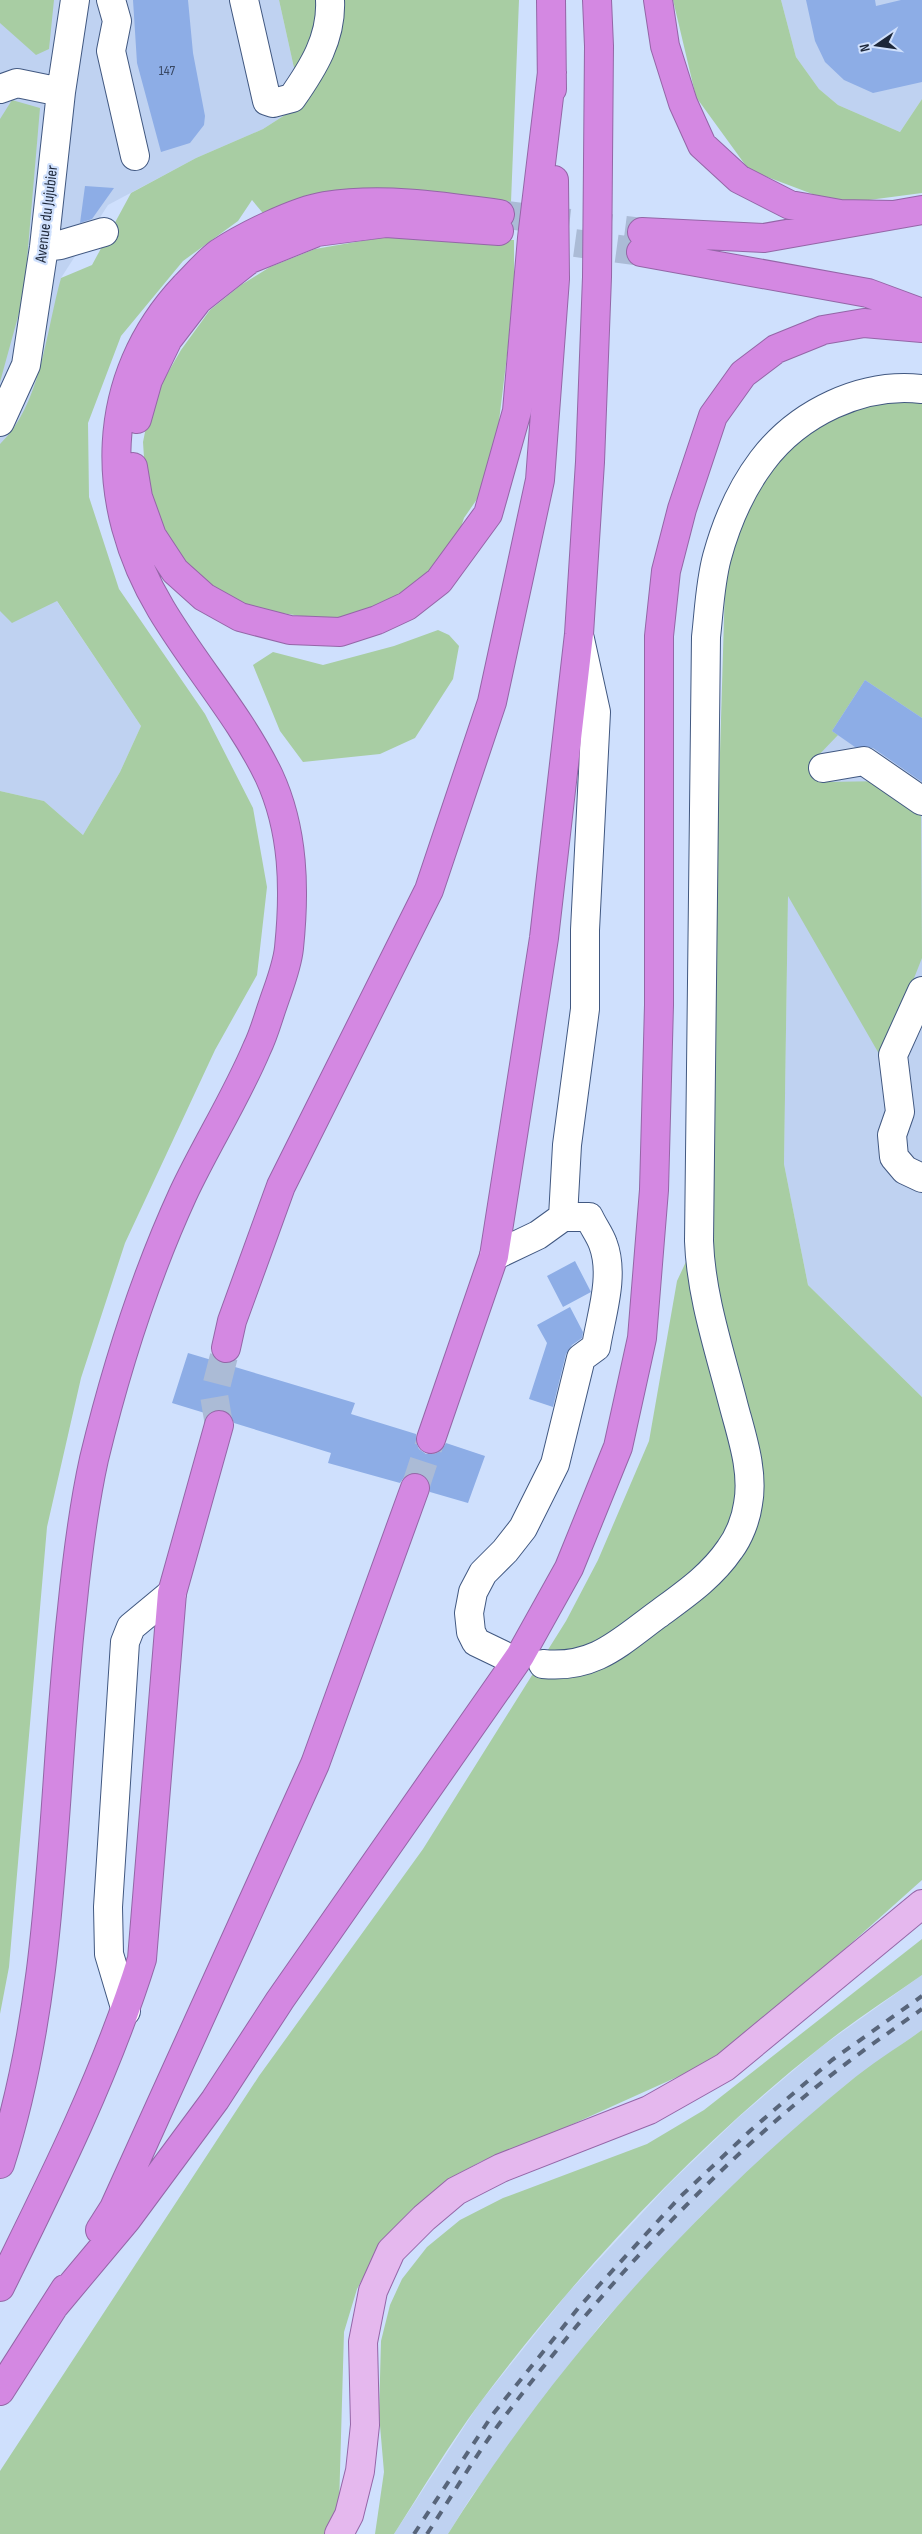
<svg xmlns="http://www.w3.org/2000/svg" width="922" height="2534" font-family="'Sofia Sans Condensed',sans-serif">
<style>
.built{fill:#bfd2f1}
.green{fill:#a8cda3}
.building{fill:#8dade6}
.lines{fill:none;stroke-linecap:round;stroke-linejoin:round}
.highway-tunnel{stroke:#abbbd6;stroke-width:28;stroke-dasharray:28 14;stroke-linecap:butt}
.minor-casing{stroke:#415881;stroke-width:30}
.major-casing{stroke:#9466a7;stroke-width:30}
.highway-casing{stroke:#9466a7;stroke-width:30}
.minor{stroke:#fff;stroke-width:28}
.major{stroke:#e5b8ee;stroke-width:28}
.highway{stroke:#d488e2;stroke-width:28}
.rail{stroke:#58657a;stroke-width:4;stroke-dasharray:9 9;stroke-linecap:butt}
.labels{text-anchor:middle;dominant-baseline:central;stroke-width:4.5;stroke-linejoin:round;paint-order:stroke}
.number-label{font-size:14px;fill:#394864}
.street-label{font-size:16px;fill:#1d2739;stroke:#cfe0fd}
</style>
<rect width="100%" height="100%" fill="#cfe0fd"/>
<!-- built -->
<path class="built" d="M0,0H279L302,104L263,129L196,158L108,205L61,278L19,545L141,726L120,772L83,835L44,801L0,791Z
M781,0H922V99L900,132L838,105L819,89L796,57Z
M922,624V1397L808,1285L784,1164L788,895L806,727Z
M922,1975V2030L849,2082L770,2151L700,2217L601,2324L471,2497L448,2534H394L479,2404L567,2294L668,2185L739,2117L821,2047Z"/>
<!-- green -->
<path class="green" d="M0,0H54L49,49L36,55L0,23Z
M279,0H519L511,202L382,191L267,218L252,200L238,221L183,261L121,336L88,423L89,497L119,589L205,714L253,808L267,887L257,975L215,1050L125,1243L81,1378L47,1527L9,1967L0,2014V791L44,801L83,835L120,772L141,726L57,601L12,623L0,611V444C41,405 46,331 61,278L92,265L131,193L196,158L263,129L302,104Z
M673,0H781L796,57L819,89L838,105L900,132L922,99V193L846,203L823,198L749,170L696,97Z
M12,100L40,108L24,295L0,382V119Z
M425,236L514,240V279L508,347L495,454L484,489L464,518L456,542L433,572L372,614L333,621L249,608L210,592L163,540L145,473L143,442L151,402L181,350L210,310L241,285L270,267L315,249L385,237Z
M874,398L922,400V718L865,680L832,731L838,735L814,760L824,782L887,781L921,816L922,958L882,1059L788,896L784,1164L808,1285L922,1397V1880L726,2055L564,2128L480,2162L446,2181L410,2211L384,2239L357,2289L344,2332L339,2506L329,2534H0V2471L259,2076L423,1849L566,1621L598,1560L649,1441L677,1281L705,1221L711,915L719,786L725,585L735,535L754,490L778,457L809,430Z
M438,630L449,635L459,646L453,679L415,738L380,754L303,762L280,731L253,665L273,652L323,665L394,646Z
M922,1939V1975C888,1999 853,2021 821,2047C692,2149 577,2273 479,2404C449,2445 422,2490 394,2534H375L384,2472L379,2414L381,2341L390,2305L402,2279L427,2247L460,2220L503,2198L647,2144L704,2110Z
M922,2030V2534H448C556,2363 691,2211 848,2083C871,2064 897,2048 922,2030Z"/>
<!-- building -->
<path class="building" d="M133,0H188L193,53L205,116L204,125L190,143L161,152L137,63Z
M806,0H875L876,6L901,0H922V82L873,93L844,80L825,62L815,41Z
M85,186L114,188L92,219L80,223Z
M865,680L922,718V782L873,748L855,747L832,731Z
M575,1261L591,1292L563,1307L547,1276Z
M570,1307L583,1332L582,1338L572,1345L566,1354L553,1407L529,1399L547,1343L537,1325Z
M188,1353L355,1403L351,1414L416,1434V1442L419,1449L426,1454H434L441,1451L446,1443L485,1456L468,1503L430,1492L427,1478L420,1473H412L405,1476L400,1483L328,1463L331,1453L234,1423L230,1414L224,1410H216L208,1414L172,1403Z"/>
<g class="lines">
<!-- highway-tunnel -->
<path class="highway-tunnel" d="M500,214L642,232
M575,243L641,252
M219,1425L214,1395L226,1348
M415,1488L431,1439"/>
<!-- minor casing -->
<g class="minor-casing">
<path id="minor" d="M111,0L117,21L111,51L135,156
M244,0L267,101L273,103L292,98C313,68 332,38 330,0
M0,89L17,83L61,92
M44,247L60,245L104,232
M0,422L26,365L44,247L61,92L75,0
M823,768L864,761L922,801
M922,991L893,1055L900,1112L892,1135L894,1157L905,1170L922,1178
M494,1256L538,1235L563,1217L567,1145L585,1009V930L596,712L580,639
M503,1655L476,1642L471,1632L469,1613L473,1592L483,1573L505,1551L523,1528L555,1464L581,1358L596,1347C601,1315 615,1276 603,1244C600,1235 593,1226 589,1217H563
M543,1664C594,1669 619,1643 657,1615C684,1595 711,1577 730,1549C739,1537 746,1519 748,1504C754,1472 742,1437 734,1407C720,1352 701,1297 699,1241L706,637C709,611 710,583 717,557C726,524 741,489 762,461C798,413 862,382 922,389
M126,2011L109,1954L108,1907L125,1642L131,1627L172,1593"/>
</g>
<!-- major casing -->
<g class="major-casing">
<path id="major" d="M339,2534L349,2515L360,2471L365,2425L363,2342L373,2291L391,2251L424,2218L456,2191L501,2168L649,2110L725,2067L922,1904"/>
</g>
<!-- highway casing -->
<g class="highway-casing">
<path id="highway" d="M551,0L552,89
M658,0L665,46L683,103L702,145L739,179L790,205L840,214L894,215
M642,232L764,238L922,210
M641,252L868,293L922,313
M137,419L148,380L168,339L198,300L250,259L317,232L386,223L499,231
M133,467L138,497L152,536L175,571L204,597L240,617L290,630L340,632L377,620L407,606L439,581L488,514L517,411L532,238L552,72
M226,1348L232,1321L281,1186L429,890L492,702L540,480L555,279L554,180
M431,1439L494,1256L544,938L579,634L590,462L597,277L599,46L597,0
M0,2164C57,1986 51,1794 72,1609C77,1559 83,1509 94,1459C116,1368 144,1279 183,1194C206,1145 236,1098 257,1048C264,1034 268,1018 273,1004C279,986 287,967 289,948C295,890 294,830 269,776C240,716 195,666 161,609C98,504 98,378 185,286C196,275 207,262 219,253C245,236 295,211 325,206C383,197 442,206 500,214
M100,2230L114,2208L315,1764L415,1488
M0,2287C53,2180 106,2074 142,1959L172,1593L219,1425
M55,2305L127,2219L215,2100L280,2000L520,1656L569,1568L618,1447L642,1338L654,1190L659,1005V636L666,571L682,509L713,416L743,374L776,349L823,330L864,323L922,328
M0,2391L65,2289"/>
</g>
<!-- minor -->
<use href="#minor" class="minor"/>
<!-- major -->
<use href="#major" class="major"/>
<!-- highway -->
<use href="#highway" class="highway"/>
<!-- rail -->
<path class="rail" d="M414,2534L493,2414L580,2306L680,2197L751,2130L832,2060L922,1996
M427,2534C452,2496 475,2456 502,2420C596,2295 715,2164 839,2069C866,2048 894,2029 922,2009"/>
</g>
<g class="labels">
<!-- number labels -->
<g class="number-label">
<text x="167" y="70">147</text>
</g>
<!-- street labels -->
<g class="street-label">
<text transform="translate(47 214) rotate(-83)">Avenue du Jujubier</text>
</g>
</g>
<!-- north arrow -->
<g transform="translate(877 45) rotate(257)" stroke="#cfe0fd" stroke-width="4" paint-order="stroke">
<path d="M0-4L9 19L0 12L-9 19Z" fill="#1d2739"/>
<text y="-8" font-size="14" font-weight="bold" text-anchor="middle" fill="#1d2739">N</text>
</g>
</svg>
